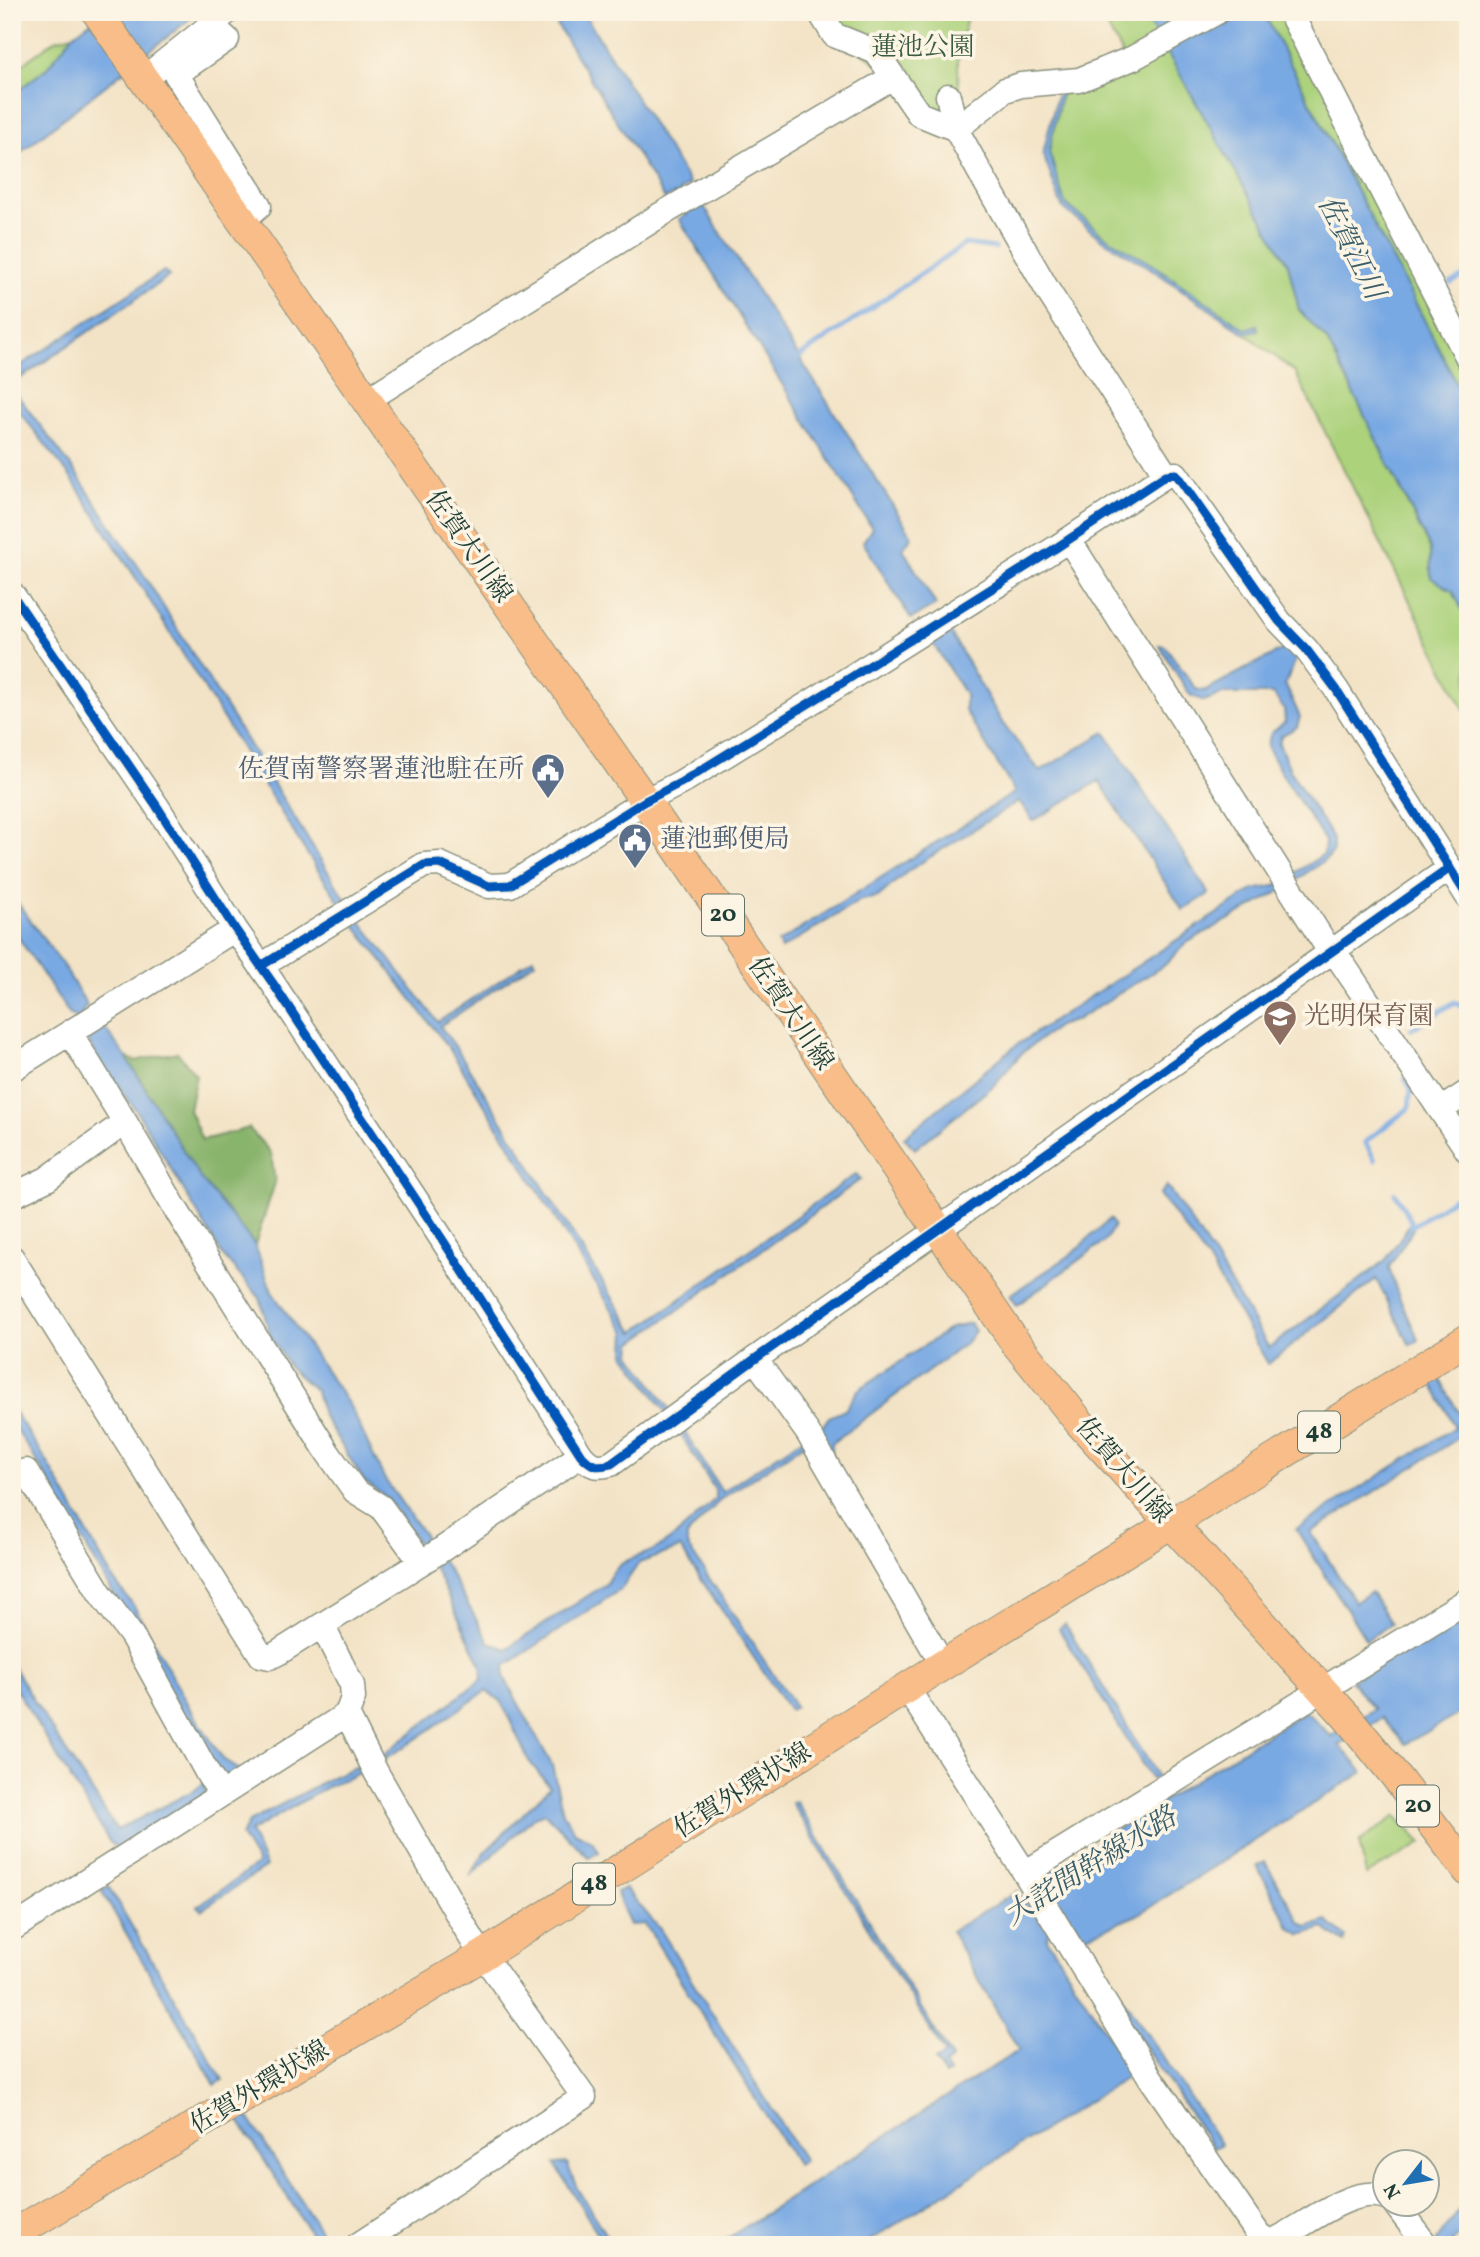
<svg xmlns="http://www.w3.org/2000/svg" width="1480" height="2257" font-family="Vollkorn,'Noto Serif JP',serif">
<style>
.green{fill:#acd27c;stroke:#668858;stroke-width:2}
.forest{fill:#89b46c;stroke:#547850;stroke-width:2}
.water{fill:#79a9e3;stroke:#4c738c;stroke-width:2}
.lines{fill:none;stroke-linecap:round;stroke-linejoin:round}
.stream{stroke:#79a9e3;stroke-width:5}
.minor-casing{stroke:#89907d;stroke-width:27}
.major-casing{stroke:#89907d;stroke-width:32}
.minor{stroke:#fff;stroke-width:24}
.major{stroke:#f8bd89;stroke-width:30}
.cycleway-casing{stroke:#fcf5e5;stroke-width:13}
.cycleway{stroke:#0057b8;stroke-width:9}
.labels{text-anchor:middle;dominant-baseline:central;stroke-width:7;stroke-linejoin:round;paint-order:stroke}
.shield{fill:#fcf5e5;stroke:#617469;stroke-width:2}
.shield-label{font-size:24px;font-weight:bold;fill:#1f3d34}
.park-label{font-size:26px;fill:#3b5b42;stroke:#fcf5e5}
.street-label{font-size:26px;fill:#1f3d34;stroke:#fcf5e5}
.service-label{font-size:26px;fill:#4e5e75;stroke:#fcf5e5;text-anchor:end}
.education-label{font-size:26px;fill:#785e54;stroke:#fcf5e5;text-anchor:start}
.water-label{font-size:28px;font-style:italic;fill:#3a5d69;stroke:#fcf5e5}
</style>
<rect width="100%" height="100%" fill="#fcf5e5"/>
<filter id="ink" filterUnits="userSpaceOnUse"><feTurbulence type="fractalNoise" baseFrequency=".0143" numOctaves="2"/><feDisplacementMap in="SourceGraphic" scale="14" xChannelSelector="R" yChannelSelector="G"/><feConvolveMatrix kernelMatrix="1 2 1 2 8 2 1 2 1" color-interpolation-filters="sRGB"/></filter>
<filter id="wash" filterUnits="userSpaceOnUse"><feTurbulence type="fractalNoise" baseFrequency=".00686" numOctaves="4" result="noise"/><feDisplacementMap in="SourceGraphic" scale="28" xChannelSelector="R" yChannelSelector="G"/><feGaussianBlur stdDeviation="1.57" result="paint"/><feColorMatrix in="noise" values="0 0 0 0 0 0 0 0 0 0 0 0 0 0 0 0 0 1.4 0 .05"/><feComposite in="paint" operator="in"/></filter>
<g filter="url(#wash)">
<rect width="100%" height="100%" fill="#f3e3c6"/>
<!-- green -->
<path class="green" d="M826,12H968L958,59L959,100L939,114L839,33Z
M1100,12H1142L1173,62L1288,264L1299,310L1327,340L1430,549L1431,578L1453,591L1468,622V717L1295,372L1229,321L1148,264L1102,237L1064,206L1046,153L1062,87L1130,70Z
M1263,12H1282L1468,331V406L1416,304Z
M73,35L47,68L12,95V72L55,40Z
M1396,1816L1422,1843L1366,1875L1359,1842Z"/>
<!-- forest -->
<path class="forest" d="M177,1052L196,1075L189,1110L202,1140L249,1128L271,1153L275,1183L255,1245L200,1178L126,1057L135,1061Z"/>
<!-- water -->
<path class="water" d="M103,12H199L12,159V95L47,68L73,35Z
M549,12H583L690,184L680,191L692,211L703,205L912,536L903,549L936,605L911,619L863,542L872,528L679,219L687,214L675,194L665,199Z
M1142,12H1263L1416,304L1468,406V622L1453,591L1431,578L1430,548L1327,340L1299,310L1288,264L1173,62Z
M1062,90L1049,152L1065,203L1103,235L1155,266L1245,329L1257,325L1258,330L1244,333L1153,270L1101,239L1062,207L1043,154L1058,91Z
M164,271L169,276L12,384V371Z
M12,388L76,473L142,572L335,883L362,923L438,1022L533,958L535,962L440,1026L457,1049L634,1332L856,1174L861,1179L632,1343L631,1354L678,1421L722,1492L802,1439L817,1434L829,1417L845,1410L858,1390L951,1328L970,1323L975,1331L966,1343L832,1443V1462L804,1444L721,1499L687,1536V1545L795,1707L789,1710L680,1548L639,1563L621,1589L505,1666L504,1677L552,1765L563,1813L575,1832L592,1841L599,1852L589,1858L545,1813L534,1817L470,1876L484,1853L550,1787L529,1761L501,1701L486,1691L406,1746L366,1770L327,1787L250,1832L266,1867L201,1910L198,1906L258,1864L241,1836L249,1822L332,1777L380,1757L482,1679L481,1665L433,1565L387,1498L364,1481L322,1414L316,1391L289,1367L270,1335L260,1298L223,1256L136,1110L103,1069L76,1017L70,1015L12,928V895L64,967L87,1005L81,1014L99,1020L126,1057L200,1178L255,1245L272,1292L351,1408L384,1478L446,1566L489,1642L506,1649L606,1584C620,1553 642,1560 664,1544C683,1532 699,1514 715,1499V1490L675,1425L625,1354L626,1332L449,1048L353,923L304,849L134,575L69,475L12,402Z
M950,632L1003,724L1040,771L1105,732L1209,894L1183,910L1099,781L1033,821L1019,801L908,871L878,897L861,900L781,949L778,943L1015,792L965,711V694L932,642Z
M1159,645L1165,646L1196,689L1204,691L1289,646L1297,657L1285,684L1300,717L1297,727L1281,736L1279,744L1291,772L1333,839V851L1329,857L1279,892L1186,943L1166,964L1076,1020L1058,1026L1022,1053L993,1086L915,1149L904,1137L1015,1046L1253,890L1275,886L1324,854L1325,841L1283,776L1267,746L1271,733L1285,722L1284,709L1273,694H1223L1204,701L1190,695Z
M1167,1186L1216,1259L1269,1348L1385,1261L1409,1225L1413,1229L1389,1267L1398,1295L1419,1340L1410,1345L1376,1279L1268,1364L1208,1260L1159,1194Z
M1110,1219L1114,1226L1105,1241L1017,1305L1010,1295L1069,1256Z
M1436,1373L1468,1428V1432L1311,1532L1355,1602L1371,1592L1391,1624L1366,1640L1296,1529L1455,1427L1429,1378Z
M12,1408L48,1463L113,1579L134,1606L189,1707L223,1759L240,1770L226,1780L219,1778L40,1466L12,1423Z
M1468,1608V1709L1405,1744L1382,1718L1339,1745L1363,1772L1137,1915L1082,1938L1073,1922L1062,1921L1049,1928L1047,1939L1132,2074L863,2245H717L1019,2050L951,1931L1018,1891L1030,1910L1040,1914L1052,1906L1056,1894L1044,1875L1305,1711L1331,1736L1374,1709L1351,1681Z
M1065,1624L1158,1777L1152,1780L1059,1629Z
M12,1665L46,1720L117,1830L195,1790L204,1783L206,1794L119,1851L109,1841L12,1683Z
M796,1801L952,2059L944,2065L949,2073L945,2076L935,2061L945,2054L792,1803Z
M1265,1862L1300,1922L1307,1927L1327,1921L1346,1937L1345,1943L1324,1928L1301,1935L1290,1927L1257,1866Z
M108,1886L223,2080L215,2085L101,1890Z
M625,1888L660,1929L804,2161L797,2165L645,1924L630,1925L616,1892Z
M1098,1960C1138,2022 1181,2083 1221,2145L1213,2148C1173,2087 1130,2027 1090,1965Z
M246,2114L329,2245H318L238,2119Z
M567,2163L577,2188L612,2245H605L555,2164Z
M1463,2205H1468V2230L1452,2242L1454,2245H1438L1436,2242Z"/>
<g class="lines">
<!-- stream -->
<path class="stream" d="M1451,283L1467,274
M799,357L965,244L995,248
M1411,1029L1455,1002L1468,1010
M1375,1160L1365,1142L1409,1108L1411,1088L1405,1079
M1395,1193L1411,1221V1227L1468,1189"/>
</g>
</g>
<g filter="url(#ink)">
<g class="lines">
<!-- minor casing -->
<g class="minor-casing">
<path id="minor" d="M820,12L834,35L876,52L919,114L956,129
M1290,12L1468,358
M211,25L227,39L176,74L259,206L242,221
M143,79L227,12
M948,96L956,129L978,169L1048,291L1166,475
M956,129L1005,90L1021,85L1079,80L1133,58L1217,12
M367,400L662,214L893,77
M1069,540L1324,942L1334,951L1468,1151
M12,594L156,805L235,929L272,982L442,1239L581,1455C591,1466 596,1468 611,1464L755,1359L1450,868
M261,966L424,865L440,864L489,886L510,885L645,801L680,783L842,683L1056,548L1166,475L1176,474L1279,621L1306,649L1336,689L1468,897
M70,1033L125,1122L175,1208L328,1453L355,1491L381,1507L421,1562
M12,1069L235,929
M1442,1109L1468,1092
M12,1196L47,1179L125,1122
M12,1258L261,1655L270,1657L278,1653L438,1552L581,1455
M755,1359L808,1433L943,1665
M12,1475L26,1471L100,1593L132,1636L209,1776L222,1794
M907,1688L1025,1873L1150,2077L1259,2235L1268,2241L1275,2240C1306,2226 1350,2185 1386,2197
M347,1714L376,1772L473,1941L584,2097L358,2245
M1025,1873L1468,1600
M12,1929L347,1714L353,1698L352,1685L322,1625
M1395,2204L1426,2245"/>
</g>
<!-- major casing -->
<g class="major-casing">
<path id="major" d="M97,12L645,801L1015,1342L1080,1423L1347,1717L1393,1773L1468,1871
M12,2235L482,1956L943,1665L1468,1339"/>
</g>
<!-- minor -->
<use href="#minor" class="minor"/>
<!-- major -->
<use href="#major" class="major"/>
<!-- cycleway casing -->
<g class="cycleway-casing">
<path id="cycleway" d="M12,594L156,805L235,929L272,982L442,1239L581,1455C591,1466 596,1468 611,1464L755,1359L1450,868
M261,966L424,865L440,864L489,886L510,885L645,801L680,783L842,683L1056,548L1166,475L1176,474L1279,621L1306,649L1336,689L1468,897"/>
</g>
<!-- cycleway -->
<use href="#cycleway" class="cycleway"/>
</g>
</g>
<!-- icons -->
<defs>
<g id="civic-pin" transform="scale(1.75)"><path d="M0 17L-7.5 6A9.5 9.5 0 1 1 7.5 6Z" fill="#5c6f8a" stroke="#fcf5e5"/><path d="M-.6-6.5H3V-4.5H.6V-3L4-1V1h2V6H-6V1h2V-1L-.6-3ZM-1.2 2.5V6h2.4V2.5Z" fill="#fff"/></g>
<g id="school-pin" transform="scale(1.75)"><path d="M0 17L-7.5 6A9.5 9.5 0 1 1 7.5 6Z" fill="#8d6e63" stroke="#fcf5e5"/><path d="M0-5L7-2L0 1L-7-2ZM-4 1L0 2.5L4 1V4Q0 6-4 4Z" fill="#fff"/></g>
</defs>
<g fill-rule="evenodd">
<use href="#civic-pin" x="548" y="770"/>
<use href="#civic-pin" x="635" y="840"/>
<use href="#school-pin" x="1280" y="1017"/>
</g>
<g class="labels">
<!-- shield labels -->
<g class="shield">
<rect x="702" y="894.5" width="42" height="41" rx="5"/>
<rect x="1298" y="1411.5" width="42" height="41" rx="5"/>
<rect x="1397" y="1785.5" width="42" height="41" rx="5"/>
<rect x="573" y="1863.5" width="42" height="41" rx="5"/>
</g>
<g class="shield-label">
<text x="723" y="915">20</text>
<text x="1319" y="1432">48</text>
<text x="1418" y="1806">20</text>
<text x="594" y="1884">48</text>
</g>
<!-- park labels -->
<g class="park-label">
<text x="923" y="48">蓮池公園</text>
</g>
<!-- street labels -->
<g class="street-label">
<text transform="translate(468 547) rotate(55)">佐賀大川線</text>
<text transform="translate(790 1014) rotate(56)">佐賀大川線</text>
<text transform="translate(1123 1471) rotate(49)">佐賀大川線</text>
<text transform="translate(743 1791) rotate(-32)">佐賀外環状線</text>
<text transform="translate(260 2088) rotate(-31)">佐賀外環状線</text>
</g>
<!-- service labels -->
<g class="service-label">
<text x="524" y="770">佐賀南警察署蓮池駐在所</text>
<text x="660" y="840" text-anchor="start">蓮池郵便局</text>
</g>
<!-- education labels -->
<g class="education-label">
<text x="1304" y="1017">光明保育園</text>
</g>
<!-- water labels -->
<g class="water-label">
<text transform="translate(1350 248) rotate(63)">佐賀江川</text>
<text transform="translate(1091 1867) rotate(-32)">大詫間幹線水路</text>
</g>
</g>
<!-- margin -->
<rect width="1480" height="2257" fill="none" stroke="#fcf5e5" stroke-width="42"/>
<!-- north arrow -->
<g transform="translate(1406 2183) rotate(239)"><circle r="33" fill="#fcf5e5" stroke="#a4ab9e" stroke-width="2"/>
<path d="M0-5L12 26L0 18L-12 26Z" fill="#1f6fb2"/>
<text y="-10" font-size="19" font-weight="bold" text-anchor="middle" fill="#1f3d34">N</text>
</g>
</svg>
